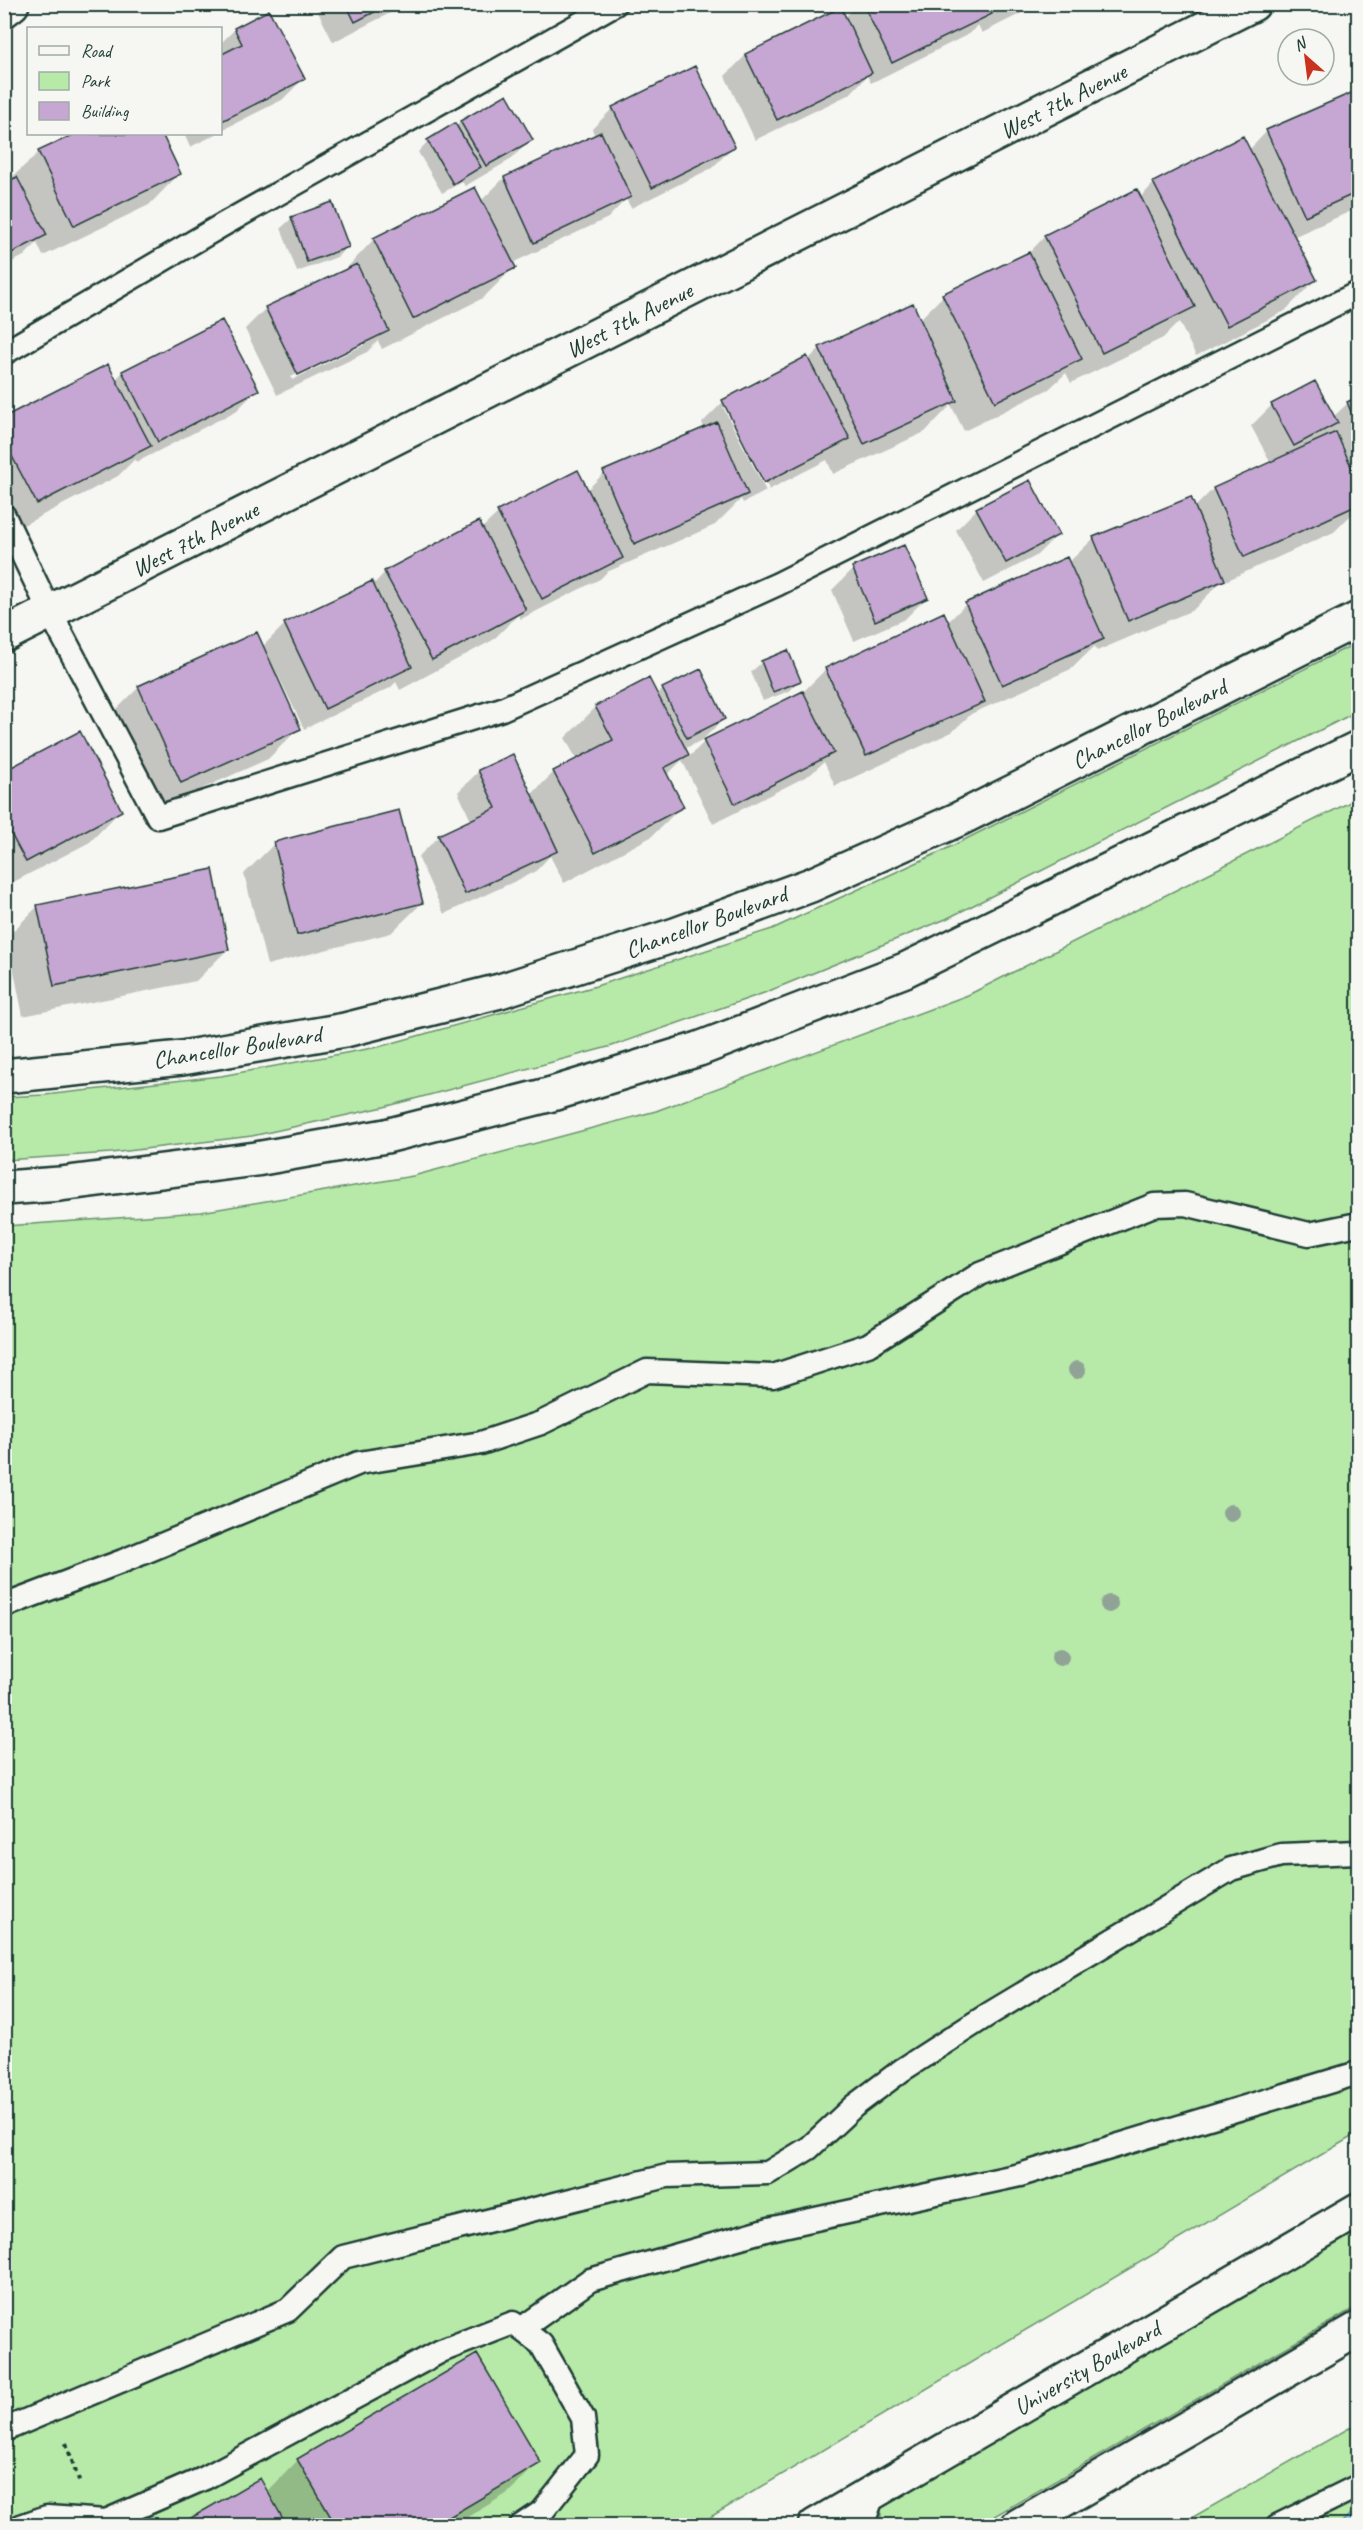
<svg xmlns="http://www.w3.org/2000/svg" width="1363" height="2530" font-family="Caveat,sans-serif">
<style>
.green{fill:#b7e9a9;stroke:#6b936e;stroke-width:1.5}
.water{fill:#93d3f4;stroke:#6597a7;stroke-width:1.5}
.shadow{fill:#0003;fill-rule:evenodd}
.building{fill:#c6a6d2;stroke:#1f3d34;stroke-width:1.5}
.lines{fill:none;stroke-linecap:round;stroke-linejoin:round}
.lane-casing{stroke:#1f3d34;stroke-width:27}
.street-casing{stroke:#1f3d34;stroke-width:38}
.secondary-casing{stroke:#1f3d34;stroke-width:38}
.path{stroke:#1f3d34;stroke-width:4;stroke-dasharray:4.5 4.5;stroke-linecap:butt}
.lane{stroke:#f6f6f2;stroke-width:22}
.street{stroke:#f6f6f2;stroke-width:33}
.secondary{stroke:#f6f6f2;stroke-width:33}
.tree{fill:#90a396}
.labels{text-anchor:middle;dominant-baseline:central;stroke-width:6;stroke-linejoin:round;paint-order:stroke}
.street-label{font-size:24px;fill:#1f3d34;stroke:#f6f6f2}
</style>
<rect width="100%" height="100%" fill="#f6f6f2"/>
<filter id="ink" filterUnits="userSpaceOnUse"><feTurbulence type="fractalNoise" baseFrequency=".0167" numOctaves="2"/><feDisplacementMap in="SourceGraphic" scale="12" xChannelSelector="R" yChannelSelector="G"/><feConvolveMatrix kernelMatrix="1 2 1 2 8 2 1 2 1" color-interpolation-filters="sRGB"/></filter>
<g filter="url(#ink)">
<!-- green -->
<path class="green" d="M1358,642V711L946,919L764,993L612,1046L384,1107L252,1136L111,1153L5,1160V1097L44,1095L221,1076L378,1047L596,986L772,929L942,851Z
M1358,798V2133L697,2525L5,2526V1226L201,1212L413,1176L656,1111L968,995Z
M1358,2223V2306L979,2525L880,2526L882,2499Z
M1358,2423V2525H1179Z"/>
<!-- water -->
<path class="water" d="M1358,2507V2525H1340Z"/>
<!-- shadow -->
<path class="shadow" d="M314,4H408L333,42Z
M858,4H1040L982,33L978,25L969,34L871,83L867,76L850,94L755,140L725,76L746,55L844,18Z
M235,29L303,79L282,100L220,131V44Z
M1357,92L1358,208L1293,237L1315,280L1285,311L1196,356L1179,322L1163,338L1071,383L1066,373L1049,389L964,431L951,405L925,432L833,474L827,460L743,503L741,499L715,525L607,572L600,579L521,619L518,615L493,640L400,690L396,682L390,688L304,729L278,675L275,676L299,728L268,759L150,812L108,718L139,687L262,647L285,624L372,586L385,572L481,529L498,513L587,490L604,473L705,429L702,423L723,402L807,358L808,360L820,348L919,320L943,296L1027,255L1045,236L1140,198L1154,183L1249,150L1267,131ZM723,407H727L769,489L766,491Z
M613,108L733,147L712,168L631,208L626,199L608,218L512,263L514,267L483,298L382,349L378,341L367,352L277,395L245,329L266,308L344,271L374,239L481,201L504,178L595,136L592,129ZM364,342V345L292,380L291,377Z
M461,122L531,139L510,160L465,186L462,182L442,193L418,152L428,141L455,127Z
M78,134H160L179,174L149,205L43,256L37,243L24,256L4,266V185L39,152Z
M184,134H217L190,147Z
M292,218L347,247L337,257L297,272L281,228Z
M222,322L257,390L236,411L137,462L135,459L118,476L6,534L4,419L115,380L123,372Z
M1358,398V508L1334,532L1219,584L1193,610L1097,651L1095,646L1071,669L971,714L952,732L835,786L824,762L811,774L713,824L682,760L666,776L682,806L651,837L564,883L550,856L535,872L444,914L418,857L439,836L471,821L458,792L479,771L530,796L554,772L577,760L565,738L596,707L656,696L663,689L724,719L702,740L684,749L689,757L704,742L802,693L826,669L947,623L966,604L1068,563L1094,538L1194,508L1213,489L1271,463L1251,426L1272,405L1333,417L1348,403Z
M977,509L1057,535L1036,556L984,583L956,530Z
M853,569L926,598L905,619L854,641L832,590Z
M762,662L799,680L789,691L763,701L751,672Z
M4,773L120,811L90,842L4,887Z
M275,843L422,903L391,933L267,965L244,874Z
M38,906L227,950L196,981L23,1016L7,937Z
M298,2460L539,2462L508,2493L453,2526H180L266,2493Z"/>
<!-- building -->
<path class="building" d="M346,4H390L355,22Z
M863,4H987L992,14L892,63Z
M841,7L872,73L777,120L745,54Z
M269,10L305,79L220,122V55L242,44L234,28Z
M695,66L735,147L652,188L612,107Z
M1358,90V192L1305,216L1266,130Z
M507,94L533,140L486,166L460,121Z
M455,123L481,167L453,184L427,140Z
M601,132L631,197L534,243L504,177Z
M75,134H162L181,174L74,226L38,151Z
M1243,136L1317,280L1227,326L1153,182Z
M17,177L47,235L4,257V183Z
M475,187L516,268L413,319L373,238Z
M1137,189L1195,307L1102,353L1044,235Z
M332,202L349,247L307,262L291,217Z
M1029,252L1082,359L995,402L942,294Z
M357,264L389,331L298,375L265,307Z
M913,303L957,401L864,444L819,347Z
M222,320L259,390L158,442L122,371Z
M807,356L850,439L764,483L722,400Z
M108,364L151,446L37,504L4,441V417Z
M1315,381L1338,423L1294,446L1271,404Z
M1358,397V429L1347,402Z
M717,422L748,494L634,544L603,471Z
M1336,432L1358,482V505L1244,557L1213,488Z
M578,470L623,558L542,599L497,511Z
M1030,480L1059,535L1006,563L976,508Z
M1191,497L1225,580L1128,621L1093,537Z
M479,521L526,610L432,660L384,571Z
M904,545L928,598L875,621L852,567Z
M1067,557L1104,639L1002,685L965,603Z
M372,581L412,667L325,709L284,623Z
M944,612L985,702L866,756L825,668Z
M257,632L301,729L181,783L138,686Z
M788,650L801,681L773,692L761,661Z
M701,669L725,719L687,738L662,688Z
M649,678L689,755L664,768L684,807L595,853L553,771L613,740L595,706Z
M803,691L834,753L735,804L703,740Z
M80,731L122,811L26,862L4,821V771Z
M513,754L558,851L465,894L438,835L496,808L478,770Z
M399,810L423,903L297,935L274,842Z
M213,869L229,950L54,986L37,905Z
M477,2354L541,2463L434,2526H336L297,2459Z
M260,2478L287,2526H177Z"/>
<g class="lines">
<!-- lane casing -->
<g class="lane-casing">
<path id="lane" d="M4,353L224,224L615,4
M4,516L50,612L158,817L502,709L778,584L1358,293
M4,1606L123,1561L359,1463L481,1443L541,1423L647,1371L773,1376L868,1345L980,1274L1154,1205L1185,1204L1309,1234L1358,1224
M521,2329L590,2280L769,2229L1020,2175L1358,2073
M4,2430L288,2310L343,2257L667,2176L768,2173L809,2148L854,2106L902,2070L989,2014L1231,1869L1281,1855L1358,1852
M21,2526L47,2517L106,2521
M107,2526L106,2521L205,2478L441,2351L513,2323L541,2344L583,2418L587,2455L542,2512L521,2526
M862,2526L874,2492
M1277,2526L1358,2486"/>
</g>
<!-- street casing -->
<g class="street-casing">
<path id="street" d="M4,10L12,4
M4,635L1253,4
M4,1076L182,1058L345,1030L500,991L675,935L811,885L959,819L1358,619
M4,1188L60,1184L256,1159L386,1136L552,1094L699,1049L905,970L1358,748"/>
</g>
<!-- secondary casing -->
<g class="secondary-casing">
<path id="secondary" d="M815,2526L1358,2210
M1018,2526L1358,2329"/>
</g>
<!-- path -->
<path class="path" d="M66,2443L80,2484"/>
<!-- lane -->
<use href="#lane" class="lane"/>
<!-- street -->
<use href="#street" class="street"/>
<!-- secondary -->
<use href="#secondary" class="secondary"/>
</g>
<!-- trees -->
<g class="tree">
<circle cx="1077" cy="1370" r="9"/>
<circle cx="1231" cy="1513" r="9"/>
<circle cx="1109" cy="1604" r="9"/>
<circle cx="1060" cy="1657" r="9"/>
</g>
</g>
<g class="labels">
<!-- street labels -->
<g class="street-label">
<text transform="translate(1063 101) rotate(-27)">West 7th Avenue</text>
<text transform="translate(629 320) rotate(-27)">West 7th Avenue</text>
<text transform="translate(195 539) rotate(-27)">West 7th Avenue</text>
<text transform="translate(1149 724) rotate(-27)">Chancellor Boulevard</text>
<text transform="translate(706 922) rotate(-20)">Chancellor Boulevard</text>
<text transform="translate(237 1047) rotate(-9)">Chancellor Boulevard</text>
<text transform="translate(1087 2368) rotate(-30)">University Boulevard</text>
</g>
</g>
<!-- margin -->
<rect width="1363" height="2530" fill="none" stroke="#f6f6f2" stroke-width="24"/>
<rect x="12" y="12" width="1339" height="2506" fill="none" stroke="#1f3d34" stroke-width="2" filter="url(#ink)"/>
<!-- legend -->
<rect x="27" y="27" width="195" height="108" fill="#f6f6f2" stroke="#a0aca6" stroke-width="1.5"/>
<rect x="39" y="46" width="30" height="9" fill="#f6f6f2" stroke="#a0aca6" stroke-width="1.5"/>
<text x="81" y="57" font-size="18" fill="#1f3d34">Road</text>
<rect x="39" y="72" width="30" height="18" fill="#b7e9a9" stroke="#a0aca6" stroke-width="1.5"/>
<text x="81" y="87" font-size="18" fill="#1f3d34">Park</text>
<rect x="39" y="102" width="30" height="18" fill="#c6a6d2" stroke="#a0aca6" stroke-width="1.5"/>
<text x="81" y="117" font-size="18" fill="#1f3d34">Building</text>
<!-- north arrow -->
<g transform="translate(1306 57) rotate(332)"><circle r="28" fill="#f6f6f2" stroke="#a0aca6" stroke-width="1.5"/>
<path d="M0-4.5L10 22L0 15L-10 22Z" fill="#c8321e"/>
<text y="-9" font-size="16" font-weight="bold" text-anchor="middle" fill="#1f3d34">N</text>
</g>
</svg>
